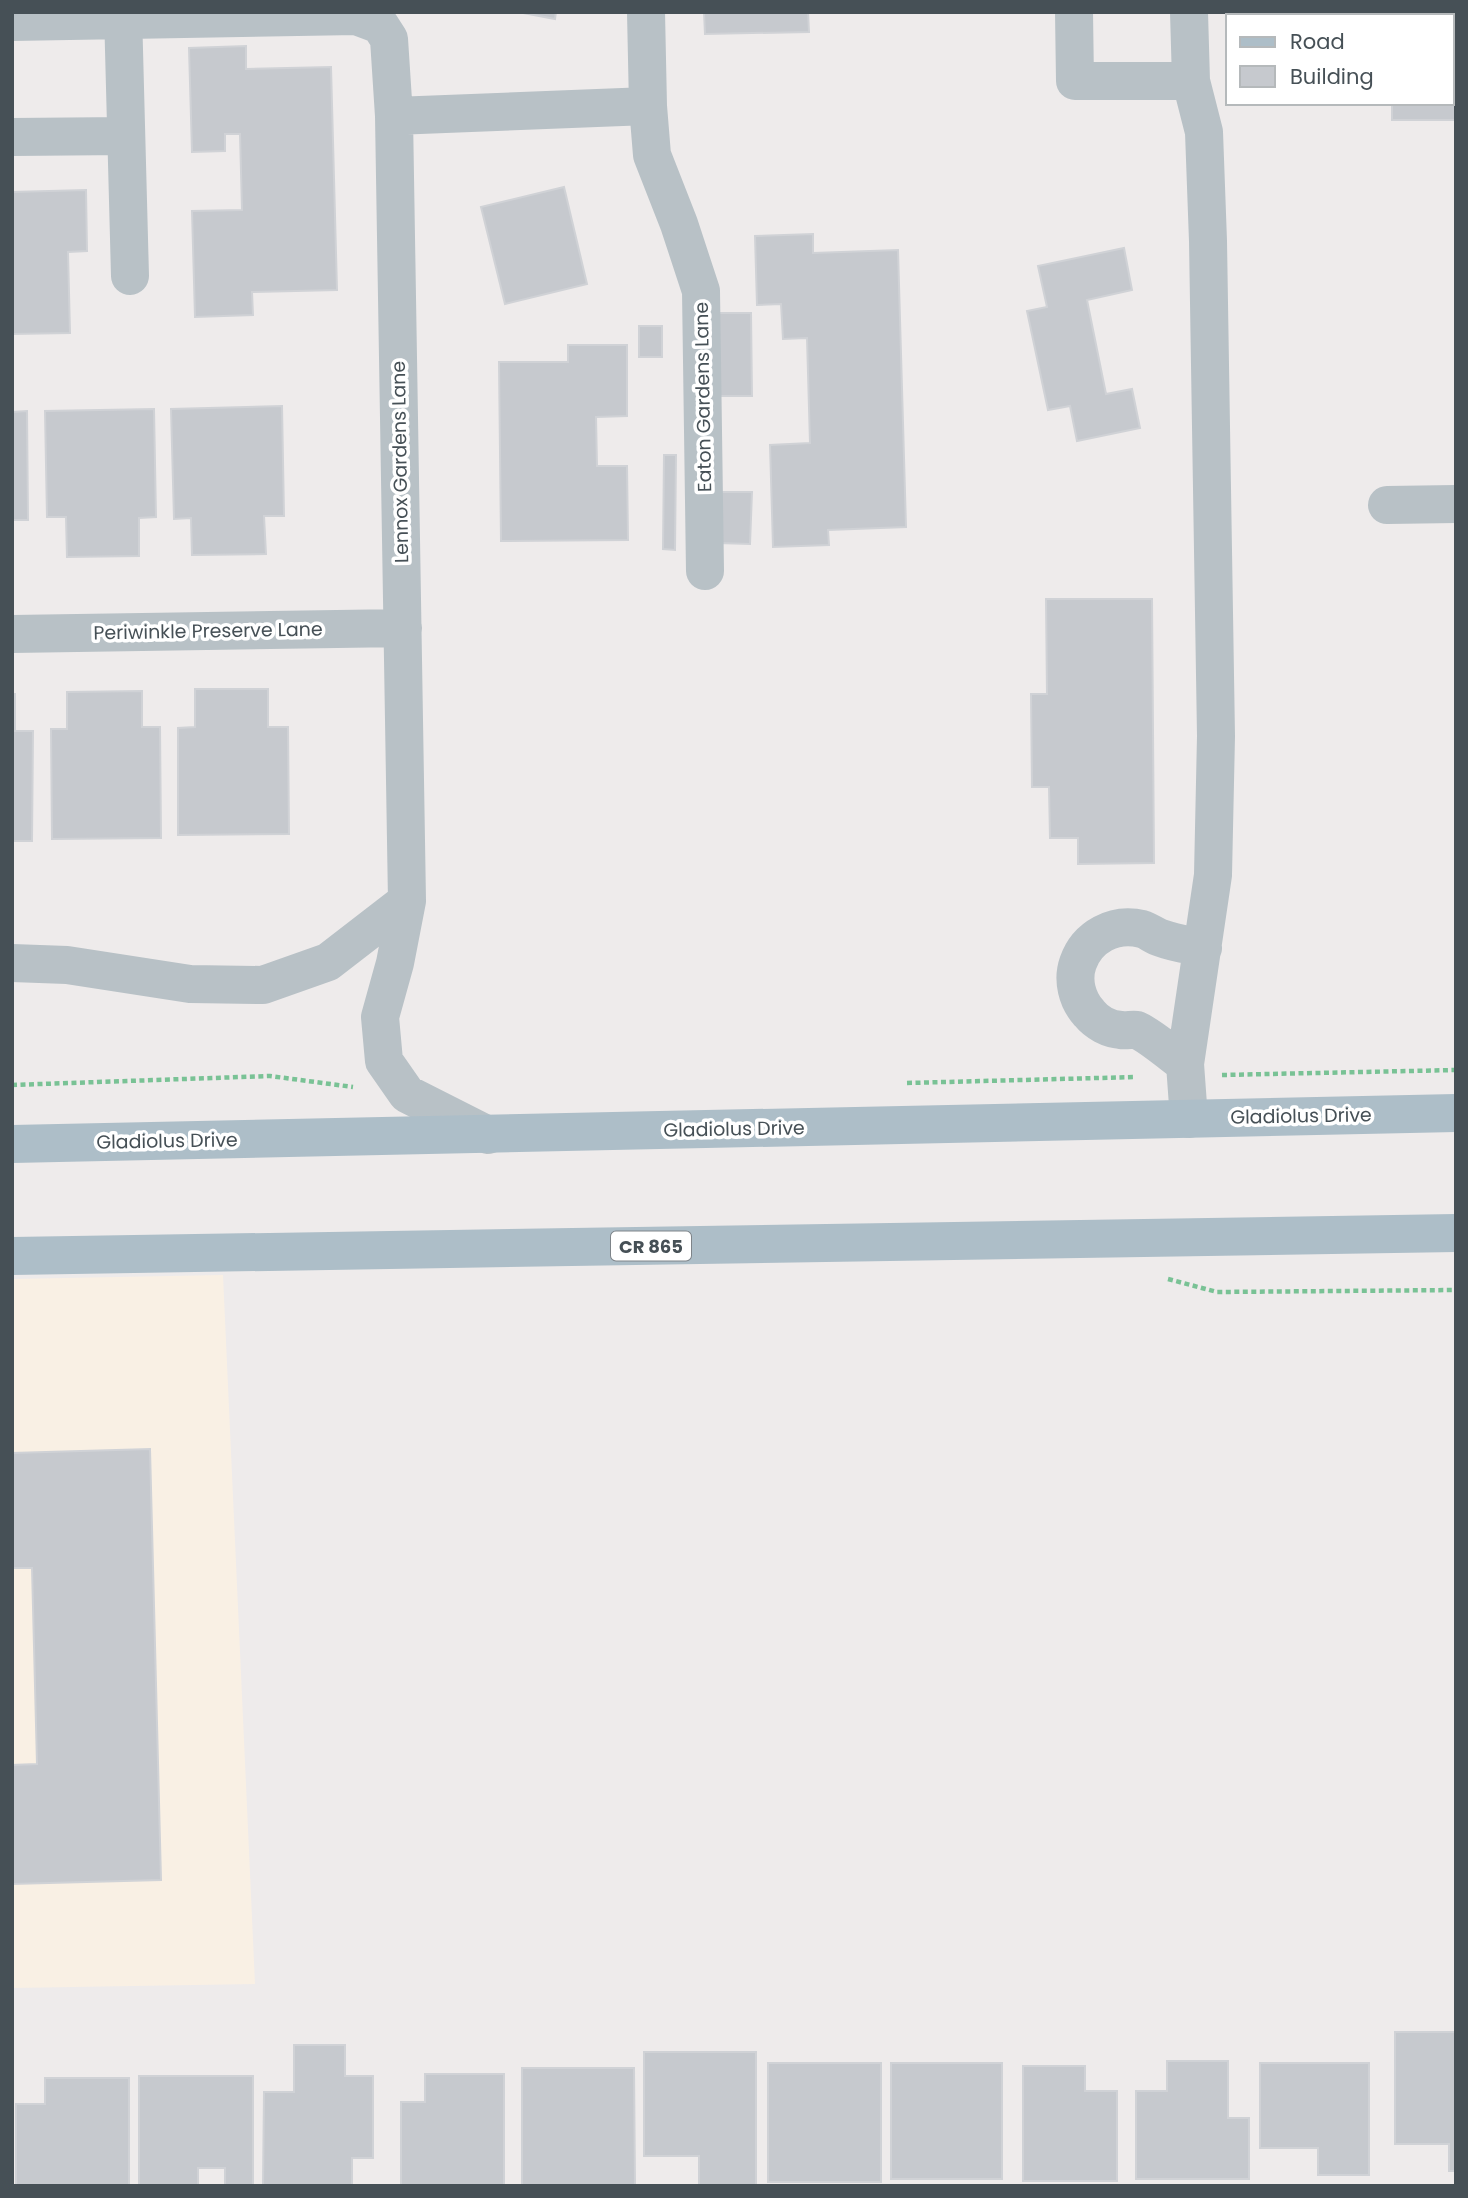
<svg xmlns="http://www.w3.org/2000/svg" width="1468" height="2198" font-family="Poppins,sans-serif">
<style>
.commercial{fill:#f9f0e4}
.building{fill:#c6c9ce;stroke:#d0d2d6;stroke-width:2}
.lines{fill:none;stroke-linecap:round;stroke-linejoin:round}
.path{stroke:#79c295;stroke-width:4.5;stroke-dasharray:5 3.5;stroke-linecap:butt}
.minor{stroke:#b8c1c6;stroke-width:38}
.major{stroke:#adbec8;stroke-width:38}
.labels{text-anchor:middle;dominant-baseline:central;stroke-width:7;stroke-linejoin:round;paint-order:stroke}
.shield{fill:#fff;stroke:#7e8489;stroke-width:2}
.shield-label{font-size:18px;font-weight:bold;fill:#465056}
.street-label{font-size:19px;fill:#465056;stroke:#fff}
</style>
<rect width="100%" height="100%" fill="#eeebeb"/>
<!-- commercial -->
<path class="commercial" d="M223,1275L255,1984L12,1988V1279Z"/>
<!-- building -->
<path class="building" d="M518,12H556L555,19Z
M704,12H808L809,32L705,34Z
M1390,12H1456V120H1392V103H1452V16H1390Z
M246,46V69L331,67L337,290L252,292L253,315L195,317L192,211L242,210L240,134H225V151L192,152L189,48Z
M564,187L587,284L505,304L481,207Z
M86,190L87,251L68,252L70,333L12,334V192Z
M813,234V253L898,250L906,527L828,530L829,545L773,547L770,445L810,443L807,338L783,339L781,304L757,305L755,236Z
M1124,248L1132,290L1087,300L1106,394L1132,389L1140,428L1077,441L1070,406L1048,410L1027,311L1047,307L1038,266Z
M715,313H751L752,396H716Z
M639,326H662V357H639Z
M568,345H627V416L596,417L597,466H627L628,540L501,541L499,362H568Z
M282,406L284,516H264L266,554L192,555L191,518L174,519L171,409Z
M154,409L156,517L139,518V556L67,557L66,517H47L45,411Z
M27,411L28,520H12V412Z
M664,455H676L675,550L663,549Z
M719,492H752L750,544L718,543Z
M1046,599H1152L1154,863L1078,864V838H1050L1049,787H1032L1031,694H1047Z
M195,689H268V727H288L289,834L178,835V728L195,727Z
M142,691V727H160L161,838L52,839L51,729H67V692Z
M12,694H15V731H33L32,841H12Z
M150,1449L161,1880L12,1884V1765L37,1764L32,1568H12V1453Z
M1395,2032H1456V2171H1449V2144H1395Z
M294,2045H345V2076H373V2158H352V2186H263L264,2092H294Z
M644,2052H756V2185H699V2156H644Z
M1167,2061H1228V2118H1249V2179H1136V2091H1167Z
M768,2063H881V2182H768Z
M891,2063H1002V2179H891Z
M1260,2063H1369V2175H1318V2148H1260Z
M1023,2066H1085V2091H1117V2181H1023Z
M522,2068H634L635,2186H522Z
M425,2074H504V2186H401V2102H425Z
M139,2076H253V2186H225V2168H198V2186H139Z
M45,2078H129V2186H16V2104H45Z"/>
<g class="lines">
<!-- path -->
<path class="path" d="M1222,1075L1456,1070
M907,1083L1136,1077
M12,1085L270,1076L353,1087
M1168,1279L1217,1292L1456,1290"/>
<!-- minor -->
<path class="minor" d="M123,12L130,276
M646,12L648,106L652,155L679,224L701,291L705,571
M1074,12L1075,81H1191
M1189,12L1191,81L1204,132L1208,241L1216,736L1213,875L1185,1064L1189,1119
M12,22L356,16L380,25L389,39L394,116L407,901L395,963L380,1017L384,1061L407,1094L488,1135
M394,116L648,106
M12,137L126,136
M1387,505L1456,504
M12,634L403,628
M12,963L67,965L190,984L263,985L328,962L407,901
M1185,1064C1174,1056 1149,1035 1137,1030C1133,1029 1126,1031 1121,1030C1109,1029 1097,1023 1089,1013C1077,1000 1072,980 1078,963C1087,937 1114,922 1142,929C1149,931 1154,936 1161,938C1174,943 1189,945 1203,948"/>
<!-- major -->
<path class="major" d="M12,1144L1456,1113
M12,1256L1456,1233"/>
</g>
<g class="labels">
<!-- shield labels -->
<rect class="shield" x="611" y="1231.5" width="80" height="29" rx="5"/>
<g class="shield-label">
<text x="651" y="1246">CR 865</text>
</g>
<!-- street labels -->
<g class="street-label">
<text transform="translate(703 397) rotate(-91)">Eaton Gardens Lane</text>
<text transform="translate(400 462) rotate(-91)">Lennox Gardens Lane</text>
<text transform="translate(208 631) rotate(-1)">Periwinkle Preserve Lane</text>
<text transform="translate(1301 1116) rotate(-1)">Gladiolus Drive</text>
<text transform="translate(734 1129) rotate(-1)">Gladiolus Drive</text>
<text transform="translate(167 1141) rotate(-1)">Gladiolus Drive</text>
</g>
</g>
<!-- border -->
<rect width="1468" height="2198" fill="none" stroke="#465056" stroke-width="28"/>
<!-- legend -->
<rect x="1226" y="14" width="228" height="91" fill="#ffffff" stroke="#b5b9bb" stroke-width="2"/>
<rect x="1240" y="37" width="35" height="10" fill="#adbec8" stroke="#b5b9bb" stroke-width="2"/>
<text x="1290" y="49" font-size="21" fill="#465056">Road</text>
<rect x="1240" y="66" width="35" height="21" fill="#c6c9ce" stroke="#b5b9bb" stroke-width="2"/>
<text x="1290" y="84" font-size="21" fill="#465056">Building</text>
</svg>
